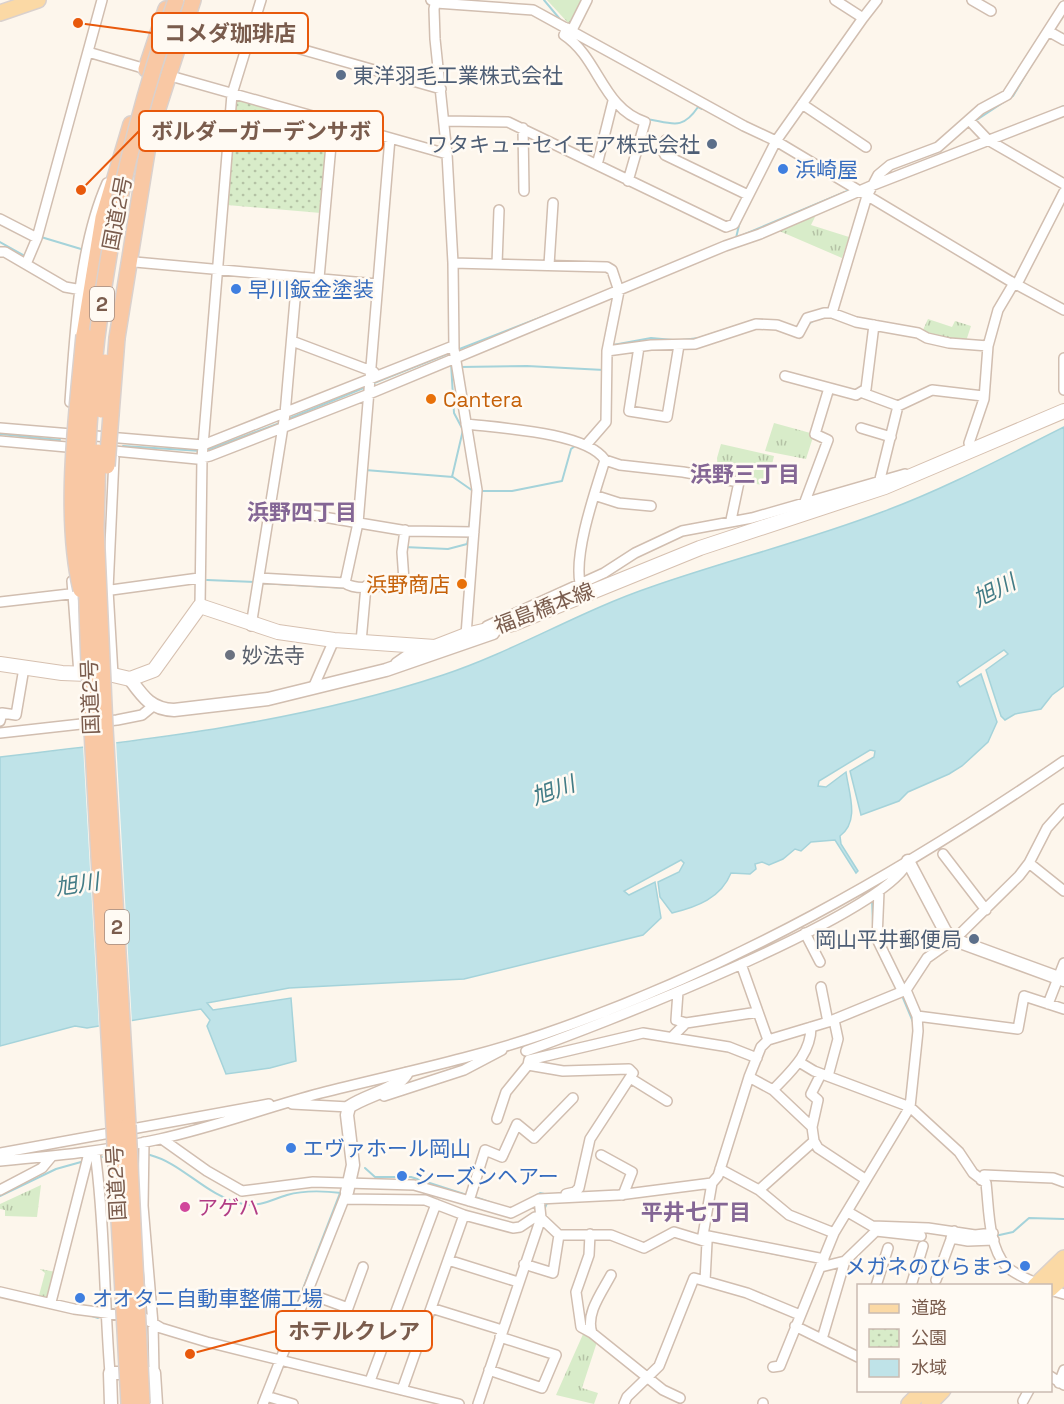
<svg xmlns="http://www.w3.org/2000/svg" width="1064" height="1404" font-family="'Space Grotesk','Noto Sans JP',sans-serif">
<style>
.grass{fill:url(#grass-tufts)}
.park{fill:url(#park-dots)}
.water{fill:#bfe3e8;stroke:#a5d3da;stroke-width:1.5}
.pier{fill:#fdf6ec}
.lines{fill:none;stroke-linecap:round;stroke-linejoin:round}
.stream{stroke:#a5d3da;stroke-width:2}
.minor-casing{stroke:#d1beb0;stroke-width:12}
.tertiary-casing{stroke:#d1beb0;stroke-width:15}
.secondary-casing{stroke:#d6c0b0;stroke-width:16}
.primary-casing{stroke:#dad1cd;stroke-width:18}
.trunk-casing{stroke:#dad1cd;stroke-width:18}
.minor{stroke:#fff;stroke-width:9}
.tertiary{stroke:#fff;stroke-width:12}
.secondary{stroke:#fff;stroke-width:14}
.primary{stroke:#fbd9a5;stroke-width:15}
.trunk{stroke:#f9c8a4;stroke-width:15}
.trunk-bridge-casing{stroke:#dad1cd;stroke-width:18;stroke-linecap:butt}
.trunk-bridge{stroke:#f9c8a4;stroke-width:15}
.service-dot{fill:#5c6f8a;stroke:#fffaf3;stroke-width:2}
.shop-dot{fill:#3f7fe0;stroke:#fffaf3;stroke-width:2}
.food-dot{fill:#e8710a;stroke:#fffaf3;stroke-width:2}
.worship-dot{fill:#6b7280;stroke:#fffaf3;stroke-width:2}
.hotel-dot{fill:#d1479c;stroke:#fffaf3;stroke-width:2}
.labels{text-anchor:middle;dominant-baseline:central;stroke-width:5;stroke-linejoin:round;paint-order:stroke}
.shield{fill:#fffaf3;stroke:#a28b7f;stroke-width:1.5}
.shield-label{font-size:20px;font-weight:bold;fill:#7a5c4d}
.service-label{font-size:21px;fill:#4e5e75;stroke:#fffaf3;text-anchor:end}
.shop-label{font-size:21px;fill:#366cbe;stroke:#fffaf3;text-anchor:start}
.street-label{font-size:21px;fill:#7a5c4d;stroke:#fffaf3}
.food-label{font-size:21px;fill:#c56008;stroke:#fffaf3;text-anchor:start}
.worship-label{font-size:21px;fill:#5b616d;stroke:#fffaf3;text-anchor:start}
.hotel-label{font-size:21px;fill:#b23c85;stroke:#fffaf3;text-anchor:start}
.neighbourhood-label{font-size:22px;font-weight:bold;fill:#846695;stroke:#fffaf3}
.water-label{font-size:22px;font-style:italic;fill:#437c86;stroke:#fffaf3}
.leader{fill:none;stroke:#e8590c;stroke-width:2}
.callout-dot{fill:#e8590c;stroke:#fffaf3;stroke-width:2}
.callout{fill:#fffaf3;stroke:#e8590c;stroke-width:2}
.callout-label{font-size:22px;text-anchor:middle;font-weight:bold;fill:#7a5c4d}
</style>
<defs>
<pattern id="grass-tufts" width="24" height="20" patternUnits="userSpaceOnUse" patternTransform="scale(1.5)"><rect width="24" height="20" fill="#d8ecc9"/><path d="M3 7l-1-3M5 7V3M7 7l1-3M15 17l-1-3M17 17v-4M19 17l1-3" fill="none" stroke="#b4c2a5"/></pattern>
<pattern id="park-dots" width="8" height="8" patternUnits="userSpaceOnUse" patternTransform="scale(1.5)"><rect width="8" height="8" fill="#d8ecc9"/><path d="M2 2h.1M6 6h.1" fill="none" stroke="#b4c2a5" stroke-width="1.8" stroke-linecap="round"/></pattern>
</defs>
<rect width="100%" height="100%" fill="#fdf6ec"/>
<!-- grass -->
<path class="grass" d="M547,0H584L570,25Z
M812,215L815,217L811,225L849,237L842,258L777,230Z
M928,319L952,327L955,321L971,326L966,341L922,332Z
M774,423L814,434L806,459L765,451Z
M721,444L774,456L767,486L718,476L717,458Z
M41,1185L37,1217L5,1216V1210L0,1209V1204Z
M40,1269L56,1272L49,1299H38L45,1273Z
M584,1332L597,1342L582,1388L598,1393L594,1404L556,1395Z"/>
<!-- park -->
<path class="park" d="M240,100L325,124L329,129L321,213L227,205L236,102Z"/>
<!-- water -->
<path class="water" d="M1064,427V686L1052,695L1041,709L1015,714L1005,720L1001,716L986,670L1008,654L1004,650L957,682L960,687L981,674L997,722L988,742L962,766L949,774L908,792L899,801L861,815L850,771L874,757L875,751L870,750L819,781L818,786L826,787L846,772C849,794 860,821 840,836L841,844L858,871L856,873L835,840L811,842L801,851L795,849L783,859L769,865L762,862L755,864L756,869L750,874L731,873C721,898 697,907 672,913L660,897L658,882L679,872L684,863L681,860L624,891L629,895L655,882L661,918L643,935L464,979L289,988L207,1003L213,1010L291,998L296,1061L270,1068L226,1074L207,1026L210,1020L201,1009L87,1028L75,1026L0,1046V757C149,740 301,722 443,675C515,651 580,611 651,587C728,560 806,541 882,512C947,488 1004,457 1064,427Z"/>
<!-- pier -->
<path class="pier" d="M116,740L132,1024L99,1029L83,745Z"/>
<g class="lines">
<!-- stream -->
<path class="stream" d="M544,0L564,24
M1053,111L1064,106
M647,119C672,123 682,131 698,107L702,109
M975,121L1013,96L1036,57
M918,231L1003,282
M41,237L81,249
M738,237L852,189
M736,238L740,221
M0,242L25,256
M828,317L839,320
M806,326L816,319
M682,340L699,338L754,320
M612,347L613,345L651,338L673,340
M457,350L552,313
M451,363L454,413L463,430L452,477
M460,367L527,366L604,370
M374,383L452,352
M288,419L366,387
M0,434L60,440
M597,439L609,425
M123,446L201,451
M207,450L280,423
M365,470L453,477L473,491
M479,491H512L562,481L571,449L575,446
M469,529L471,511
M404,547L448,549L467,544L469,535
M207,580L255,582
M260,583L347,588
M872,899L873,926
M881,958L887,969
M903,998L913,1022
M150,1155C184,1164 204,1195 243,1204C260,1207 271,1200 287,1195C304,1190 325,1191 342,1193
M102,1157H108
M365,1168L375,1177H411L467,1195
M0,1196L56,1169L81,1162
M475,1197L498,1205
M523,1203L540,1193L549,1195
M544,1210L547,1203
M594,1231H609
M995,1236L1013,1232L1029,1218L1064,1219
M732,1245L785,1256
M89,1315L98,1318
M277,1356L340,1193"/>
<!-- minor casing -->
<g class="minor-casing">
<path id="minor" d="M431,0L436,3L533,10L744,126L776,141L1010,281L1064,310
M436,0L434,9L435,39L447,154L453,263L454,349L477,490L466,635
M835,0L863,18L877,0
M972,0L991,11
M567,28L564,35C599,58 602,108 645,122L628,181
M572,30L587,0
M1048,31L1064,40
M251,35L441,89
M88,52L146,69
M167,75L447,154
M802,104L866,147
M969,120L988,140L1064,184
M444,121L508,122L726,227L734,224L776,141L863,18
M523,128L524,191
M666,140L663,151L665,155L748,195
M597,165L613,101
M0,219L37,238
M0,252H5L65,287L82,290
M135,262L377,284
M453,263L607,267L612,270L619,291L607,351L606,422L586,445
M26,264L37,238L102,0
M497,264L499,210
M549,265L553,203
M319,278L333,123
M1017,284L1064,192
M832,313L867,196L878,175L890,165L938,147L981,109L1007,95L1064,6
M292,341L374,372
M639,347L629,411L667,417L679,345
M607,351L651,345L695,344L756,324L777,325L799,333L807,318L824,313H832L856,322L918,333L927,338L949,343L988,346
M1064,358V390
M785,376L856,395L866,389L874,325
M863,393L898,406L932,390L983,396
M70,402C75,333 79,246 107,183
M466,424C499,428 586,432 605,460C595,492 574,552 580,583
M0,428L203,445L453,346
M861,428L891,437
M0,441L78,448
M104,450L197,459L210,456L369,394L725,246L760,234L871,186L1064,111
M972,451L969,443L984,399L988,346L998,310L1014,283
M605,460L620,465L683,472L739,482L731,520
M880,479L898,406
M594,495L619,503L651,506
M804,504L828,440L815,434L829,388
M270,508L407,531L474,532
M259,578L345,583L358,523L390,138
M72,581L79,674
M345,583C359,593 388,584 404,581L402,552L405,530
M104,591L199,578
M0,602L78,593
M200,606L202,458L232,94L261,0
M251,626L285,414L297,277
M487,626L604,573L635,553L682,531L752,518L905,474
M361,642L366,586
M396,663L406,656L427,649
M113,675L108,590L114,458
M313,688L334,640
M0,721L2,713L16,715L24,668
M0,733L117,720L142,715L153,706
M943,854L986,910
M1029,863L1064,891
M879,891L877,939L902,990
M805,933L820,962
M741,964L768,1040
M821,987L828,1022
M678,992L676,1020L686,1023
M1048,1004L1064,963
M917,1016L1018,1029L1024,996L1064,1009
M673,1036L686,1023L758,1012
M526,1051C589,1029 889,914 908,861
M529,1060L643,1033L729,1047L757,1058
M799,1062L814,1071L910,1107L959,1152L973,1173L986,1183C989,1208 988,1246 1006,1266C1014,1274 1029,1280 1039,1284
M528,1065L563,1071L629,1069L633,1073L590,1139L579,1188L575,1192L566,1194
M828,1076L838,1039L834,1020
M749,1077L773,1090L812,1127L814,1141L818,1148L865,1179
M630,1078L667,1101
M773,1090C791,1071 811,1054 811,1027
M384,1096L464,1070L502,1050
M292,1104L349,1107
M497,1119L506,1092L528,1065L529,1060
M812,1127L818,1100L811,1094L821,1074
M162,1139L207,1171L242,1191L313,1182L414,1185L511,1213L539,1199L619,1195L712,1183
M144,1142L143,1206L153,1324L154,1373
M95,1152C105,1225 104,1299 110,1373
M0,1153L269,1104
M601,1155L632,1172L623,1195
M0,1161C54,1156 107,1151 160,1139C215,1127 267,1107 321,1093C396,1074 471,1059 544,1034C730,970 902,872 1064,761
M720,1169L759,1190L789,1215L834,1233
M981,1180L984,1175L1053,1178L1064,1182
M0,1190L42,1168L52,1156
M759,1190L814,1141
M344,1199L425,1200L464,1215L513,1228L520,1227L535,1217L541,1218L559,1235H611L644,1248L674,1232L707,1242
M469,1201L485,1150L502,1157L517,1124L534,1138L573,1098
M848,1212L872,1226L928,1228L975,1235L993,1233
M590,1234L589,1255L576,1292L581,1327L592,1333
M703,1235L824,1259
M951,1238L968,1241L994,1240
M448,1260L518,1282
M524,1264L553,1273L559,1235
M821,1267L845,1261L876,1231L921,1236
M611,1275C602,1292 585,1314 592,1333L663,1390L680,1398
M936,1280L954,1231
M705,1281L747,1293L800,1315
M876,1286L888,1248
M911,1286L923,1246
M1050,1290L1064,1294
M0,1292L74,1309L144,1318L161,1328L207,1342L459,1404
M307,1293L348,1308L363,1267
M51,1302L89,1153
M431,1308L502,1330
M795,1326L858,1357
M822,1339L845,1261
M773,1367L780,1366L834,1233L910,1107L918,1031L917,1016L906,990
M489,1370L542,1388L556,1355L500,1337
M1050,1376L1064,1385
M370,1381L436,1204
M1059,1383L1064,1370
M402,1390L464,1215
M266,1396L293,1404
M1023,1401L1029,1390
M263,1404L346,1194
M478,1404L541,1218L539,1199
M624,1404L627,1397L659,1366L694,1278L705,1281L707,1242L703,1235L712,1183L718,1176L749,1077L761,1047L768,1040L828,1022L906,990L927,958L958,936L1019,876L1029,863L1047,828L1064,809
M763,1404V1403"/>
</g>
<!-- tertiary casing -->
<g class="tertiary-casing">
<path id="tertiary" d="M130,679C143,697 151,709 174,710L268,699L386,670L493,633
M908,861L945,931L952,939L1064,980
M347,1192L353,1165L347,1115L349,1107C366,1095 395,1091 406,1074
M111,1404L110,1373H154L156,1404"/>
</g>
<!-- secondary casing -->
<g class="secondary-casing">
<path id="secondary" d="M0,664L62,673L113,675L130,679L154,670L200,606L278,632L334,640L435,647L466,635L513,624L700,548L885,487L1064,411"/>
</g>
<!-- primary casing -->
<g class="primary-casing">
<path id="primary" d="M0,13L38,0
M1035,1286L1064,1258
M1050,1289L1064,1276
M909,1404L923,1390
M929,1404L943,1390"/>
</g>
<!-- trunk casing -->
<g class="trunk-casing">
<path id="trunk" d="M146,69L166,9
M84,335L103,218L131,124
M117,338L150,133L193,0
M105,728L128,1125
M92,730L114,1127"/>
</g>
<!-- minor -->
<use href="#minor" class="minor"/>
<!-- tertiary -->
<use href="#tertiary" class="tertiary"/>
<!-- secondary -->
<use href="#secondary" class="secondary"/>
<!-- primary -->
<use href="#primary" class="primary"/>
<!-- trunk -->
<use href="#trunk" class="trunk"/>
<!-- trunk-bridge casing -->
<g class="trunk-bridge-casing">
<path id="trunk-bridge" d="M101,410L105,362
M98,452L96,528L105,728
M107,466L117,338
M81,590C63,513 77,414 84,335
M92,730C87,629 83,527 89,426C98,280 127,138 176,0
M128,1125L142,1404
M114,1127L129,1404"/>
</g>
<!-- trunk-bridge -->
<use href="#trunk-bridge" class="trunk-bridge"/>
</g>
<!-- markers -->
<g class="service-dot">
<circle cx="341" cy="75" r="6"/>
<circle cx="712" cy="144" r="6"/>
<circle cx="974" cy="939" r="6"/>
</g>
<g class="shop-dot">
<circle cx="783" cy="169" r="6"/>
<circle cx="236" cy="289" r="6"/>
<circle cx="291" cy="1148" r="6"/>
<circle cx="402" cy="1176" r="6"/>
<circle cx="1025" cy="1266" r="6"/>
<circle cx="80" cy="1298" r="6"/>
</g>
<g class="food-dot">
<circle cx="431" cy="399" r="6"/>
<circle cx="462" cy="584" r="6"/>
</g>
<circle class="worship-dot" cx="230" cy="655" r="6"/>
<circle class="hotel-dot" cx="185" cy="1207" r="6"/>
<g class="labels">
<!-- shield labels -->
<g class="shield">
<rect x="90" y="287" width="24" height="34" rx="4.5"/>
<rect x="105" y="910" width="24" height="34" rx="4.5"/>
</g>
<g class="shield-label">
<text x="102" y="304">2</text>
<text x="117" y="927">2</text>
</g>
<!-- service labels -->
<g class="service-label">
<text x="353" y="75" text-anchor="start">東洋羽毛工業株式会社</text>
<text x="700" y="144">ワタキューセイモア株式会社</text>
<text x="962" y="939">岡山平井郵便局</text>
</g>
<!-- shop labels -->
<g class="shop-label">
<text x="795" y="169">浜崎屋</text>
<text x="248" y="289">早川鈑金塗装</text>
<text x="303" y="1148">エヴァホール岡山</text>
<text x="414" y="1176">シーズンヘアー</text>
<text x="1013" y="1266" text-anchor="end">メガネのひらまつ</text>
<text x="92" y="1298">オオタニ自動車整備工場</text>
</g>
<!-- street labels -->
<g class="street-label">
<text transform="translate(117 213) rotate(-79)">国道2号</text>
<text transform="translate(544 608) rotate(-21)">福島橋本線</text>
<text transform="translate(90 697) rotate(-92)">国道2号</text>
<text transform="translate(116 1183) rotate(-93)">国道2号</text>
</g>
<!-- food labels -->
<g class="food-label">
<text x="443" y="399">Cantera</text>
<text x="450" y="584" text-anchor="end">浜野商店</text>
</g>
<!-- worship labels -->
<g class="worship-label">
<text x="242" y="655">妙法寺</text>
</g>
<!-- hotel labels -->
<g class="hotel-label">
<text x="197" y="1207">アゲハ</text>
</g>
<!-- neighbourhood labels -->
<g class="neighbourhood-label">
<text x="745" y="474">浜野三丁目</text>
<text x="302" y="512">浜野四丁目</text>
<text x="696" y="1212">平井七丁目</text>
</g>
<!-- water labels -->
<g class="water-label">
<text transform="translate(994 590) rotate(-27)">旭川</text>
<text transform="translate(553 790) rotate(-20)">旭川</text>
<text transform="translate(77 884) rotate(-9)">旭川</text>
</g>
</g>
<!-- callouts -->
<path class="leader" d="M78 23L152 33M81 190L139 131M190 1354L276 1331"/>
<g class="callout-dot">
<circle cx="78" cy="23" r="6"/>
<circle cx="81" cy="190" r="6"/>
<circle cx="190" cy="1354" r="6"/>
</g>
<g class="callout">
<rect x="152" y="13" width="156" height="40" rx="6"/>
<rect x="139" y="111" width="244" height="40" rx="6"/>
<rect x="276" y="1311" width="156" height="40" rx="6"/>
</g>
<g class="callout-label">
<text x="230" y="41">コメダ珈琲店</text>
<text x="261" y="139">ボルダーガーデンサボ</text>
<text x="354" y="1339">ホテルクレア</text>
</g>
<!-- legend -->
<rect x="857" y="1284" width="195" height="108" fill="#fffaf3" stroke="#cabbb1" stroke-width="1.5"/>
<rect x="869" y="1304" width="30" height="9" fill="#fbd9a5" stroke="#cabbb1" stroke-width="1.5"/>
<text x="911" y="1314" font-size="18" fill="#7a5c4d">道路</text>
<rect x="869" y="1329" width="30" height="18" fill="url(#park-dots)" stroke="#cabbb1" stroke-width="1.5"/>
<text x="911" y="1344" font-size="18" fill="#7a5c4d">公園</text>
<rect x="869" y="1359" width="30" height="18" fill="#bfe3e8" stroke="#cabbb1" stroke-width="1.5"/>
<text x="911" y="1374" font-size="18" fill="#7a5c4d">水域</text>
</svg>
